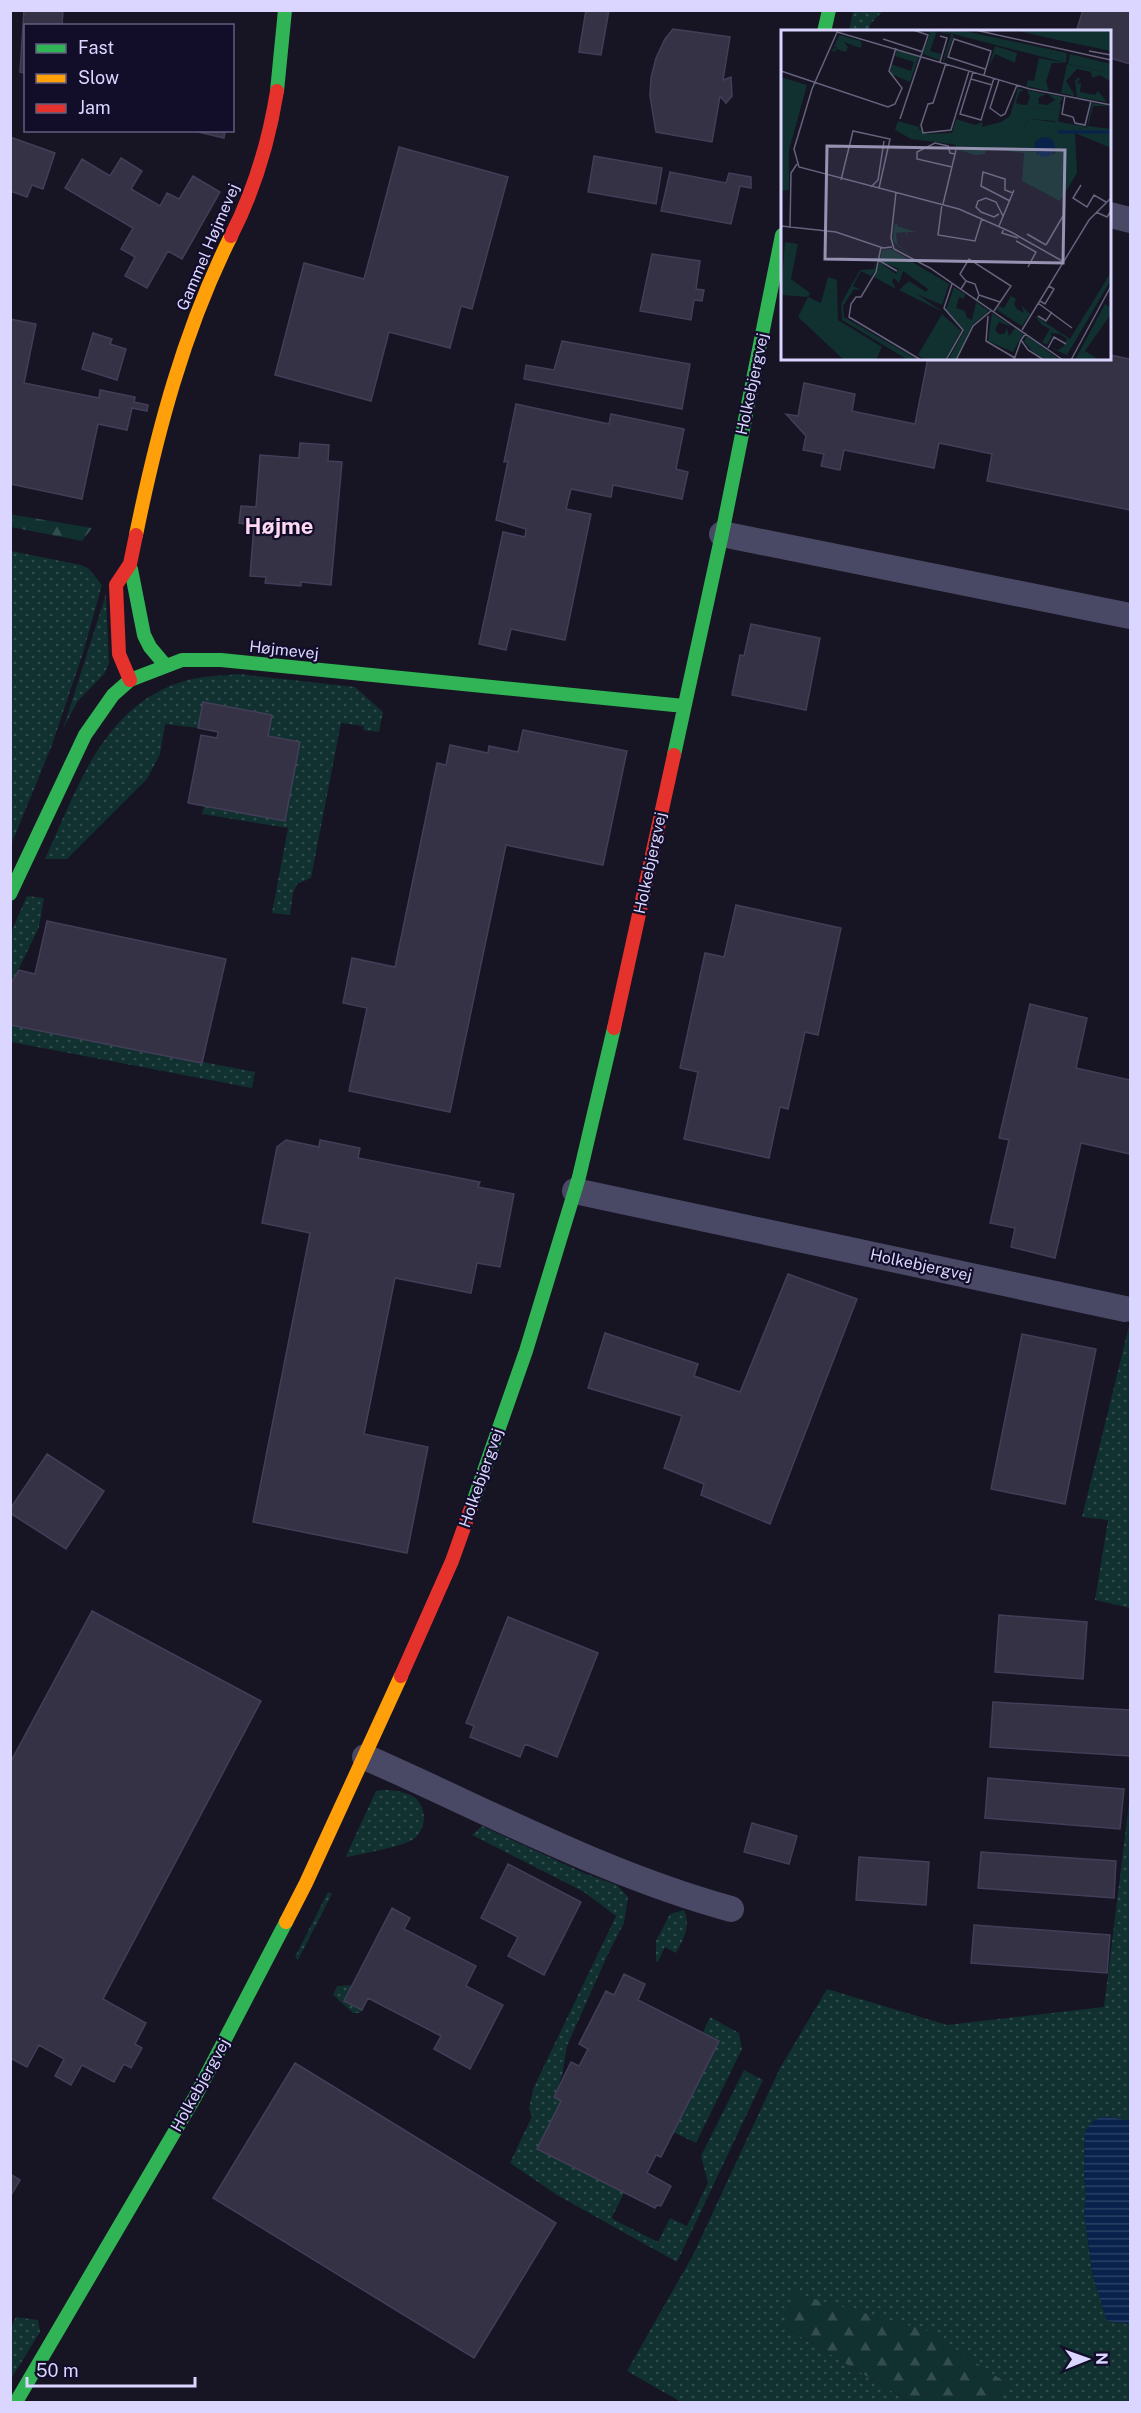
<svg xmlns="http://www.w3.org/2000/svg" width="1141" height="2413" font-family="'Public Sans',sans-serif">
<style>
.grass{fill:url(#grass-dots)}
.forest{fill:url(#forest-firs)}
.water{fill:url(#water-rules)}
.building{fill:#353246;stroke:#433e58;stroke-width:1.5}
.lines{fill:none;stroke-linecap:round;stroke-linejoin:round}
.street{stroke:#494865;stroke-width:26}
.fast{stroke:#30b455;stroke-width:14}
.slow{stroke:#ff9f0a;stroke-width:14}
.jam{stroke:#e5322d;stroke-width:14}
.labels{text-anchor:middle;dominant-baseline:central;stroke-width:4.5;stroke-linejoin:round;paint-order:stroke}
.street-label{font-size:16px;fill:#dad6ff;stroke:#120e2a}
.district-label{font-size:22px;font-weight:bold;fill:#ffd8f2;stroke:#120e2a}
.inset-river{fill:none;stroke:#08224b;stroke-width:3}
.inset-road{fill:none;stroke:#65627c;stroke-width:1.5}
.view{fill:#9692b2;fill-opacity:0.15;stroke:#9692b2;stroke-width:3}
.inset-edge{fill:none;stroke:#dad6ff;stroke-width:3}
</style>
<defs>
<pattern id="grass-dots" width="8" height="8" patternUnits="userSpaceOnUse" patternTransform="scale(1.5)"><rect width="8" height="8" fill="#113030"/><path d="M2 2h.1M6 6h.1" fill="none" stroke="#334d4f" stroke-width="1.8" stroke-linecap="round"/></pattern>
<pattern id="forest-firs" width="22" height="20" patternUnits="userSpaceOnUse" patternTransform="scale(1.5)"><rect width="22" height="20" fill="#113030"/><path d="M5 1l3.5 6h-7zM16 11l3.5 6h-7z" fill="#334d4f"/></pattern>
<pattern id="water-rules" width="6" height="5" patternUnits="userSpaceOnUse" patternTransform="scale(1.5)"><rect width="6" height="5" fill="#08224b"/><path d="M0 2.5h6" fill="none" stroke="#2b4166"/></pattern>
</defs>
<rect width="100%" height="100%" fill="#171424"/>
<!-- grass -->
<path class="grass" d="M853,11V10L883,11L871,23L868,31H849Z
M11,551L81,565L89,569L102,585L83,653L52,745L11,845Z
M106,594L109,664L104,674L77,702L63,729Z
M238,674L355,687L383,712L379,732L363,730L364,726L341,723L311,878L297,884L293,893L290,915L272,913L288,828L202,814L204,806L285,821L300,742L268,736L271,715L203,702L198,728L165,724L160,754L147,779L67,859H45C77,789 104,702 188,680C203,676 221,676 238,674Z
M27,896L44,898L39,927L11,985V932Z
M10,1025L255,1072L252,1088L11,1042Z
M1130,1322V1608L1095,1600L1108,1520L1082,1517Z
M382,1790C392,1790 405,1791 414,1797C427,1806 427,1828 415,1838C407,1846 361,1854 347,1857L346,1856L376,1791Z
M1130,1795V2121L1110,2117L1085,2131L1084,2173L1086,2195L1084,2214L1093,2276L1107,2321L1130,2324V2402H992L1009,2385L783,2326L910,2402H681L627,2371L693,2255L780,2068L827,1989L947,2025L1104,2007Z
M482,1826L584,1873L617,1885L628,1897L624,1923L608,1954L567,2046L562,2076L554,2097L561,2101L537,2149L624,2193L612,2217L614,2220L658,2242L670,2218L687,2226L708,2183L701,2156L744,2070L763,2080L677,2262L557,2195L510,2163L532,2116L529,2109L533,2089L616,1916L584,1892L472,1835Z
M328,1892L332,1894L298,1960L295,1957Z
M684,1910C691,1925 684,1939 676,1953L665,1947L658,1962L656,1961V1941L670,1914Z
M352,1985L345,2001L362,2010L360,2013H353L333,1995L337,1986Z
M710,2017L739,2033L742,2049L696,2143L673,2132L719,2041L703,2032Z
M16,2317L38,2320L40,2332L11,2379V2327Z"/>
<!-- forest -->
<path class="forest" d="M10,514L15,515L92,528L82,541L11,527Z
M793,2293L929,2331L1009,2385L992,2402H910L783,2326Z"/>
<!-- water -->
<path class="water" d="M1101,2117H1110L1130,2121V2324L1107,2321L1093,2276L1084,2214L1086,2195L1084,2173L1085,2131L1092,2122Z"/>
<!-- building -->
<path class="building" d="M24,10H63L62,26H26V73L20,72Z
M586,10H609L601,55L579,52Z
M1083,10H1130V64L1110,58V32H1076Z
M673,29L730,37L723,80L731,77L732,96L726,103L720,96L712,142L656,132L650,96L651,78L656,58L665,39Z
M190,130H225L224,138Z
M10,137L55,153L43,189L32,185L27,197L10,191Z
M399,147L508,177L472,309L461,306L450,348L389,332L371,401L275,375L304,263L364,279Z
M594,156L662,168L656,204L588,192Z
M121,158L142,171L131,189L160,206L167,193L179,199L193,176L220,192L182,259L168,251L147,288L125,276L135,257L121,249L133,228L65,188L82,159L110,176Z
M670,172L726,183L729,173L751,177V188L740,186L731,224L661,211Z
M652,254L700,261L696,289L704,290L702,301L694,300L691,320L640,311Z
M10,319L36,324L24,383L99,398L100,390L135,397L134,402L148,405L147,411L132,408L127,430L98,424L82,499L10,484Z
M93,333L112,339L110,344L126,349L117,380L82,369Z
M562,341L690,364L682,409L524,379L526,365L554,370Z
M1110,355L1130,359V510L987,481L992,454L939,443L934,468L844,450L840,470L821,466L824,454L803,450L806,436L786,414L798,416L804,383L855,394L852,411L915,424L928,358H1110Z
M516,404L609,424L611,414L684,429L676,469L688,472L682,499L613,485L611,497L571,489L566,509L591,514L565,640L511,629L506,650L479,644L503,532L525,537L526,529L496,520L508,461L504,462Z
M300,443L329,445L328,461L342,462L331,585L301,582V586L265,583L266,577L250,576L254,525L239,523L241,506L256,507L260,455L299,458Z
M751,624L820,638L806,710L732,695L740,655L744,656Z
M203,702L272,715L268,736L300,742L285,821L188,803L201,735L217,738L218,732L198,728Z
M523,730L627,751L603,865L506,845L450,1112L349,1091L367,1008L343,1003L352,958L395,967L437,763L446,765L450,745L488,753L489,746L518,752Z
M736,905L841,928L818,1035L805,1032L788,1109L780,1107L769,1158L684,1139L698,1072L680,1068L705,953L724,957Z
M47,921L226,959L202,1063L10,1025V985L19,970L35,974Z
M1030,1004L1087,1018L1076,1068L1130,1080V1154L1081,1143L1055,1258L1011,1247L1015,1228L990,1223L1009,1140L999,1138Z
M286,1140L319,1147L320,1140L360,1148L358,1158L480,1182L478,1187L514,1194L500,1267L477,1263L471,1293L395,1278L364,1434L428,1447L407,1553L253,1522L310,1233L262,1223L277,1147Z
M788,1274L857,1299L770,1524L701,1495L704,1484L664,1468L682,1416L588,1388L605,1333L698,1364L694,1376L740,1392Z
M1022,1334L1096,1349L1065,1504L991,1489Z
M47,1454L104,1491L66,1549L10,1513V1509Z
M92,1611L261,1701L103,1999L146,2023L135,2044L142,2048L131,2068L124,2064L114,2082L82,2065L71,2085L55,2076L64,2059L39,2045L27,2067L10,2058V1763Z
M999,1615L1087,1622L1083,1679L995,1672Z
M508,1617L598,1653L557,1757L525,1744L520,1757L470,1737L474,1726L466,1723Z
M993,1702L1130,1710V1756L990,1747Z
M988,1778L1124,1789L1120,1829L985,1818Z
M752,1823L797,1836L789,1864L744,1852Z
M981,1852L1116,1861L1114,1898L978,1888Z
M859,1857L929,1862L926,1905L856,1900Z
M508,1864L581,1902L544,1975L508,1956L518,1937L481,1918Z
M392,1908L410,1918L404,1929L476,1966L466,1986L503,2005L470,2069L434,2049L441,2036L368,1998L362,2010L344,2001Z
M974,1925L1110,1935L1107,1973L971,1963Z
M624,1974L645,1984L638,2000L719,2041L661,2157L656,2155L647,2173L671,2186L661,2206L657,2205L655,2208L537,2149L561,2101L554,2097L571,2062L579,2066L588,2049L579,2044L606,1991L614,1995Z
M295,2063L556,2223L474,2358L213,2198Z
M10,2174L20,2180L10,2197Z"/>
<g class="lines">
<!-- street -->
<path class="street" d="M1110,215L1130,220
M722,534L1130,616
M575,1191L1125,1309
M365,1757C486,1810 603,1874 731,1909"/>
<!-- fast -->
<path class="fast" d="M824,32L829,10
M277,91L285,10
M131,569L144,635L150,647L166,666
M674,755L722,534L782,235
M10,894L85,735L113,695L130,680L182,660H221L684,706
M472,1505L526,1351L579,1177L614,1028
M16,2402L195,2097L286,1922"/>
<!-- slow -->
<path class="slow" d="M136,535C157,432 184,330 231,236
M286,1922L306,1883L401,1676"/>
<!-- jam -->
<path class="jam" d="M231,236C254,191 269,141 277,91
M130,680L119,654L116,585L130,564L136,535
M614,1028L674,755
M401,1676L452,1561L472,1505"/>
</g>
<g class="labels">
<!-- street labels -->
<g class="street-label">
<text transform="translate(208 247) rotate(-67)">Gammel Højmevej</text>
<text transform="translate(752 384) rotate(-78)">Holkebjergvej</text>
<text transform="translate(284 650) rotate(6)">Højmevej</text>
<text transform="translate(650 863) rotate(-78)">Holkebjergvej</text>
<text transform="translate(921 1265) rotate(12)">Holkebjergvej</text>
<text transform="translate(481 1478) rotate(-71)">Holkebjergvej</text>
<text transform="translate(200 2085) rotate(-61)">Holkebjergvej</text>
</g>
<!-- district labels -->
<g class="district-label">
<text x="279" y="526">Højme</text>
</g>
</g>
<!-- overview -->
<g transform="translate(781 30)">
<rect width="330" height="330" fill="#171424"/>
<path d="M142,0H157L173,5L163,31L175,35L162,31L170,5L156,1L149,21L160,24L158,30L142,24L149,3ZM58,5L80,11L81,15L79,18L63,12L67,17L65,22L55,19L54,22L50,20L57,17H53ZM214,16L236,23L234,33L214,24L207,39ZM116,20L138,26L129,52L110,44L109,34L130,41L133,32L114,26ZM258,28L284,33H271L265,51L268,61L245,56L247,50L253,51ZM286,34L330,43V52L319,45L311,48L310,42L296,39L285,51L294,66L280,63ZM296,48H299L296,54L300,53L299,62L314,65L317,61L326,72L296,67L294,51ZM237,58L243,61L238,62L235,73L242,75H246L249,67L246,60L265,64L257,68L258,74L266,75L274,70L267,64L282,67L275,80L251,77L239,101L249,89L306,96L311,73L330,76H312L307,96L330,99V102H310L330,103V118L294,103L296,143L279,171L241,151L243,123L205,118L204,124L195,125L174,119L175,115L170,114L172,104H136L142,82L138,99L146,104L171,103L175,89L194,95L202,92L201,97L220,92L229,86ZM274,91L307,97L290,100L288,125L289,113ZM266,108L275,119L274,124L256,125L254,112ZM117,193L116,196L135,202H126L125,210V202L115,203L116,213L129,226L112,211L113,195ZM110,219L168,254L161,275L136,264L162,282L118,260L128,251L145,262L147,259L122,241L118,253L113,248L111,251L115,259L93,247L98,232L115,244L118,239L99,231L101,220ZM330,242V250L286,325L268,317L277,320L283,316L286,309L279,304L269,303L271,306L266,315L261,312L269,299L261,295L253,285L289,309ZM47,247L56,250L57,290L101,317L95,330H63L17,287L27,267L40,273ZM173,257L184,264L183,269L178,267L175,278L184,281L186,288L191,290L195,272L208,281L191,295L175,330H167L183,301L165,280ZM230,266L235,269L233,274L236,279L243,283L240,275L249,284L241,296L216,280L218,276L223,278ZM211,283L232,297L218,292L214,300L218,304H223L226,298L228,306L234,298L242,304L232,322L207,311ZM161,284L180,301L164,330H144L137,325ZM246,306L279,330H265L250,320L243,311Z" fill="#113030" fill-rule="evenodd"/>
<path d="M157,0H179L286,23L285,33ZM233,0H330V21L277,10ZM289,24L330,34V43L287,34ZM277,73L280,74L277,92L307,97L290,100L291,125H288V113L282,109V100L275,99L274,91L249,89L239,101V109L232,110L228,92L234,84L251,77L275,80ZM117,91L138,97L136,104H173L170,114L130,109L114,100ZM4,212L17,214L10,249L29,263L27,267L0,265ZM96,220L94,241L90,246L80,241L72,256L82,261L73,259L62,276L63,287L137,330H127L61,290L60,274L67,261L79,240L93,239ZM324,274L330,278V284L304,321L319,330H294Z" fill="#113030"/>
<path d="M0,47L26,55L8,120V160L0,161Z" fill="#113030"/>
<path d="M254 117a10 10 0 1 1 20 0a10 10 0 1 1-20 0Z" fill="#08224b"/>
<path class="inset-river" d="M277,102H330"/>
<path class="inset-road" d="M57,0L31,59L13,119L18,137L178,179L230,202L283,232M194,0L330,30M56,2L249,59L330,75M159,6L166,8L159,32M102,9L142,22M308,21L330,25M165,33L152,73L147,74L140,95L142,103L170,100L188,41M0,41L107,77L114,74L121,58L108,41L115,18M192,42L179,84L200,90L213,48M203,45L210,21L173,9L167,27L204,39M190,49L211,55M218,50L209,78L220,86L224,84L236,55M284,66L281,84L292,87L294,93L304,95L310,71M119,89L147,5L132,0M171,137L136,129V122L154,113L167,116L169,123L174,124M60,150L72,101L109,109L98,158M300,155L292,168L306,177L313,165L325,172M90,157L97,150L103,111M115,162L110,208L113,219L149,238L282,330M229,171L200,156L202,142L224,149V160L232,163M161,174L157,205L194,211L201,188M162,174L175,120M315,182L326,187L330,181M218,184L213,187L200,182L195,177L197,171L205,168L215,172L222,186M0,196L55,202L102,218L111,217M218,196L233,160M9,198L10,143L16,134M223,198L221,203L237,208M246,204L265,215M235,211L255,222L247,237M265,215L282,186M100,217L95,242L80,267H75L70,274L68,287L140,330M97,230L116,241M185,251L179,244L188,229L230,256L213,281M180,259L185,251L194,254L198,265L196,270M198,265L219,272M259,271L264,274L273,259L268,256M257,273L291,298M207,286L205,311L234,328M257,286L265,291L271,282M241,300L308,190L330,168M245,303L240,310L247,320L263,330M267,318L273,307L285,314M165,330L182,300L163,278L171,254M175,330L192,296L211,280M233,330L240,310M290,330L330,256"/>
<path class="view" d="M46,116L284,120L282,233L44,229Z"/>
<rect width="330" height="330" class="inset-edge"/>
</g>
<!-- border -->
<rect width="1141" height="2413" fill="none" stroke="#dad6ff" stroke-width="24"/>
<!-- legend -->
<rect x="24" y="24" width="210" height="108" fill="#120e2a" stroke="#625e7f" stroke-width="1.5"/>
<rect x="36" y="44" width="30" height="9" fill="#30b455" stroke="#625e7f" stroke-width="1.5"/>
<text x="78" y="54" font-size="18" fill="#dad6ff">Fast</text>
<rect x="36" y="74" width="30" height="9" fill="#ff9f0a" stroke="#625e7f" stroke-width="1.5"/>
<text x="78" y="84" font-size="18" fill="#dad6ff">Slow</text>
<rect x="36" y="104" width="30" height="9" fill="#e5322d" stroke="#625e7f" stroke-width="1.5"/>
<text x="78" y="114" font-size="18" fill="#dad6ff">Jam</text>
<!-- north arrow -->
<g transform="translate(1087 2359) rotate(89)" stroke="#120e2a" stroke-width="4.5" paint-order="stroke">
<path d="M0-4.5L10 22L0 15L-10 22Z" fill="#dad6ff"/>
<text y="-9" font-size="16" font-weight="bold" text-anchor="middle" fill="#dad6ff">N</text>
</g>
<!-- scale -->
<path d="M27 2377v9h168v-9" fill="none" stroke="#dad6ff" stroke-width="3"/>
<text x="36" y="2377" font-size="18" fill="#dad6ff" stroke="#120e2a" stroke-width="4.5" paint-order="stroke">50 m</text>
</svg>
